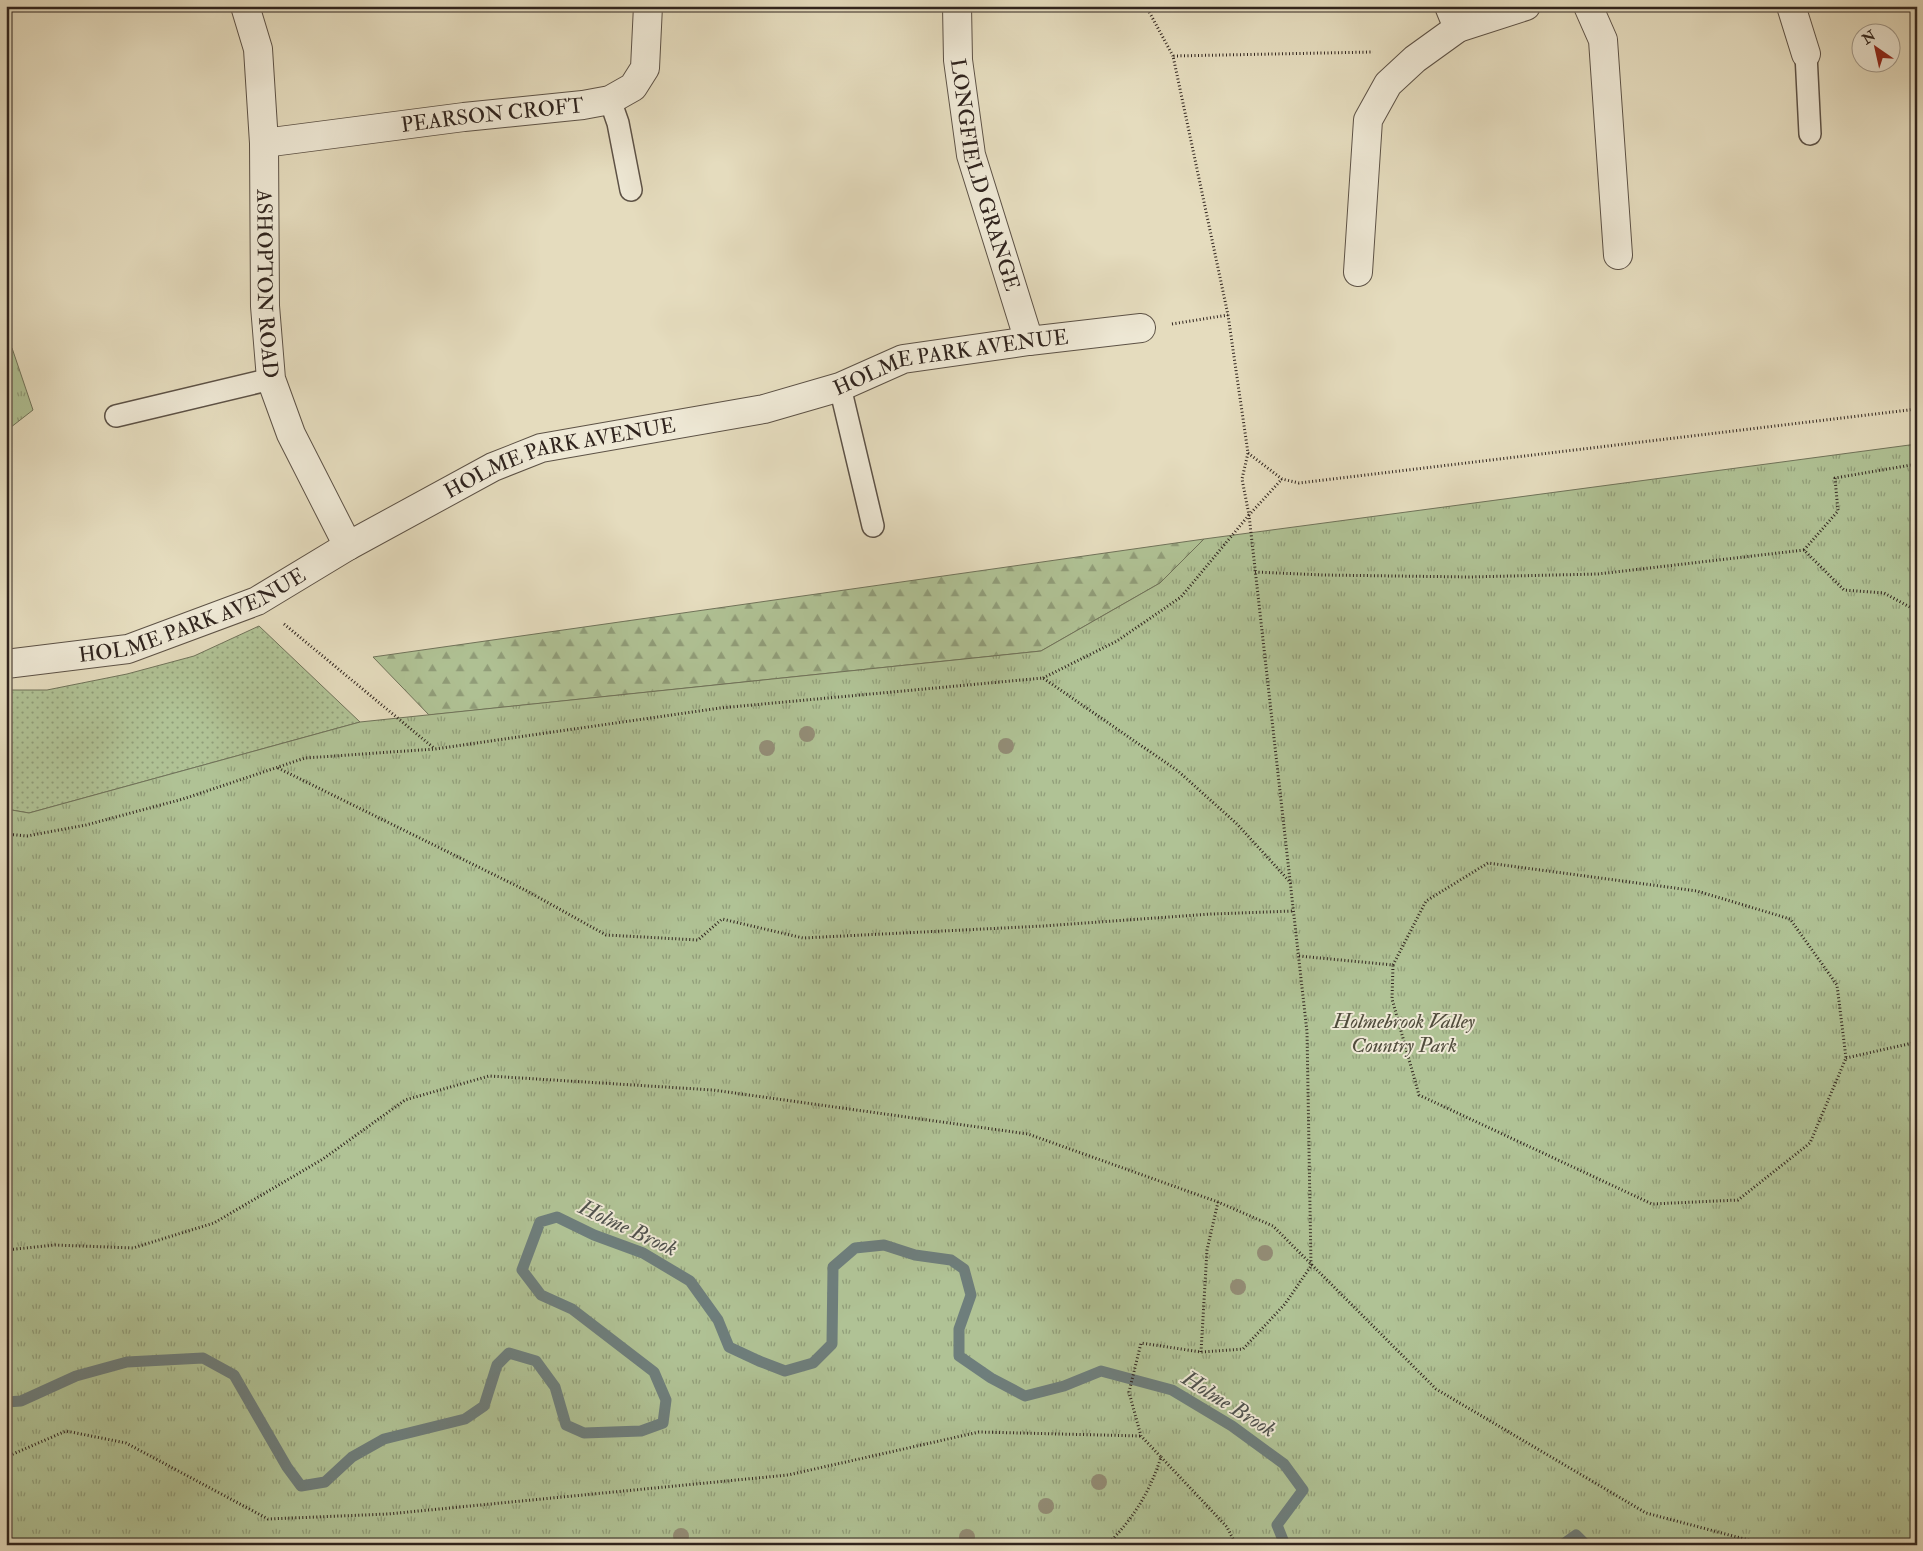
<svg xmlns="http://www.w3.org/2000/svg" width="1923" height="1551" font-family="'IM FELL Double Pica',serif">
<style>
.grass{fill:url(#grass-dots);stroke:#70735a}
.forest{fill:url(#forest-firs);stroke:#70735a}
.park{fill:url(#park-tufts);stroke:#70735a}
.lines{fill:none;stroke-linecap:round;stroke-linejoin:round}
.stream{stroke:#6e7e7c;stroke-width:11}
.lane-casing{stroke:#5d5246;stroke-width:24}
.street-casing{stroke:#5d5246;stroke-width:30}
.path{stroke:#30241e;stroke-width:3;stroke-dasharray:1 2.5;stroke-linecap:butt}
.lane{stroke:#eee8d5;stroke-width:21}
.street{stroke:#eee8d5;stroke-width:28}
.tree{fill:#938d76}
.labels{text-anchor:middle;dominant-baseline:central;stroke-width:4;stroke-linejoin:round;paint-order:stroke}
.street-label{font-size:21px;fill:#30241e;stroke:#eee8d5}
.park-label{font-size:21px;font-style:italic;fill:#504c3c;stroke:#eee8d5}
.water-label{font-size:22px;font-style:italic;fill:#4f514d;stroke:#eee8d5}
</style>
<defs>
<pattern id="grass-dots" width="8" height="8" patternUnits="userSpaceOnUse" patternTransform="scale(1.25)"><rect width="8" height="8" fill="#b0c295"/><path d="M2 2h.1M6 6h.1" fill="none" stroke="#909d79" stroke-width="1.8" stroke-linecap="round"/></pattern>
<pattern id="forest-firs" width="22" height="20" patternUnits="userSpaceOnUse" patternTransform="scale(1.25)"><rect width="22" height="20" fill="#b0c295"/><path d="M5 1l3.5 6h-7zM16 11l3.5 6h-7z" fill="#909d79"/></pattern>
<pattern id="park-tufts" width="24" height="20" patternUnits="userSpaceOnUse" patternTransform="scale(1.25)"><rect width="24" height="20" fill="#b0c295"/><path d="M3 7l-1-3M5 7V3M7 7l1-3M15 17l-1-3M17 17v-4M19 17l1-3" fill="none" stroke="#909d79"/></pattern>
</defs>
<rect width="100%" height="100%" fill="#e5dcbe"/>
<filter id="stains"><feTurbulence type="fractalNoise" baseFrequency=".004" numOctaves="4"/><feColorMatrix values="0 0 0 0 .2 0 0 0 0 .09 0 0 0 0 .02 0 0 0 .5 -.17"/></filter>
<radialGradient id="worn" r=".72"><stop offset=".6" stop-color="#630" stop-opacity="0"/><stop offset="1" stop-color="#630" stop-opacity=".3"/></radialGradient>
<!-- grass -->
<path class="grass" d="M259,626L360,722L29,813L6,809V690H47L127,674L194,656Z"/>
<!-- forest -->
<path class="forest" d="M1204,539L1160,583L1041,651L429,715L373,657Z"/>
<!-- park -->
<path class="park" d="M6,342L12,348L33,410L6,431Z
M1917,444V1545H6V809L29,813L360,722L1041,651L1160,583L1204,539Z"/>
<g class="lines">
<!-- stream -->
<path class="stream" d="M6,1402L21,1401L76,1376L127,1362L203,1358L234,1375L287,1467L301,1486L325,1482L352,1457L384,1439L465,1419L484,1406L497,1365L509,1353L536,1361L555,1387L566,1425L584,1433L641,1431L663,1423L666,1400L654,1372L572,1309L541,1295L522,1270L540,1222L557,1217L594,1235L643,1253L690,1281L718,1320L729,1347L759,1361L785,1371L813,1363L832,1344L833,1267L855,1248L884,1245L915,1255L951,1260L964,1269L971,1295L959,1329V1356L991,1378L1025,1396L1064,1386L1101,1371L1172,1390L1232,1426L1284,1464L1303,1490L1277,1525L1285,1545
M1562,1545L1576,1535L1586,1545"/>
<!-- lane casing -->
<g class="lane-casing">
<path id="lane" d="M1806,54L1810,134
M610,100L618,123L631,190
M840,387L873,526
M116,416L271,379"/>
</g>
<!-- street casing -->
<g class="street-casing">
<g id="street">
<path id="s1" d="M245,6L258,49L264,143L265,306L271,379L291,434L348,546"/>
<path id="s2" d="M957,6L958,60L971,155L1029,341"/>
<path d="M1449,6L1458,28"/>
<path d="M1588,6L1603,40L1618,255"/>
<path d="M1791,6L1806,54"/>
<path id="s3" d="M264,143L464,117L583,105L610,100L633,87L645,68L648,6"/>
<path d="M1358,272L1368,120L1388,84L1415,59L1458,28L1526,6"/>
<path id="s4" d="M6,664L128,649L257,601L348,546L493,467L541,448L764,409L840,387L903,359L1029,341L1141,328"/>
</g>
</g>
<!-- path -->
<path class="path" d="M1146,6L1173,56
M1172,324L1228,315
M1248,453L1282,479L1299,483L1917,409
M1804,550L1838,511L1835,478L1917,464
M1255,572L1323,575L1469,577L1598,574L1804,550L1844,590L1884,593L1917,611
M284,624L435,749
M1043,678L1117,641L1181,597L1249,515L1242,479L1248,453L1228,315L1173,56L1373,52
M278,768L527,891L606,935L698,940L722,919L803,938L1043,926L1212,914L1294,911
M6,834L27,836L86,825L183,799L305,758L435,749L720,708L1043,678L1178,771L1237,824L1291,883
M1299,956L1393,965L1426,901L1488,863L1697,891L1790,919L1837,985L1846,1058L1810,1143L1738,1200L1652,1204L1419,1095L1392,999L1393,965
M1846,1058L1917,1042
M6,1250L55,1245L133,1248L214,1223L323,1159L405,1100L489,1076L713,1090L1028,1134L1218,1202L1273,1226L1436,1389L1646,1513L1767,1545
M1201,1352L1207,1250L1218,1202
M6,1457L66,1431L126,1443L268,1519L388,1514L788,1475L979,1432L1141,1436
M1161,1457L1227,1527L1236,1545
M1107,1545C1133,1519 1150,1492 1161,1457L1141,1436L1129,1392L1141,1343L1201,1352L1243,1349L1285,1304L1311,1266L1307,1032L1249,515L1282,479"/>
<!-- lane -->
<use href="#lane" class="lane"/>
<!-- street -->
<use href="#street" class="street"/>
</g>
<!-- trees -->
<g class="tree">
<circle cx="807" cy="734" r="8"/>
<circle cx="1006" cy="746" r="8"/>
<circle cx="767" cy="748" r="8"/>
<circle cx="1265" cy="1253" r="8"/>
<circle cx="1238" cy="1287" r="8"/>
<circle cx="1099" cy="1482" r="8"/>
<circle cx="1046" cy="1506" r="8"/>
<circle cx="681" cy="1536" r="8"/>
<circle cx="967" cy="1537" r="8"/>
</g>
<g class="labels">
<!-- street labels -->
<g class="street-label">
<text stroke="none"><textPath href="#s3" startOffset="230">PEARSON CROFT</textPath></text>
<text stroke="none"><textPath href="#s2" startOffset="172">LONGFIELD GRANGE</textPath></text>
<text stroke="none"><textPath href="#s1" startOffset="280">ASHOPTON ROAD</textPath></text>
<text stroke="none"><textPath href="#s4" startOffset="1004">HOLME PARK AVENUE</textPath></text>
<text stroke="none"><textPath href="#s4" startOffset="599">HOLME PARK AVENUE</textPath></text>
<text stroke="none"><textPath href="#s4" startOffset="194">HOLME PARK AVENUE</textPath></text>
</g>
<!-- park labels -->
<g class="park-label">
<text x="1404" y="1021">Holmebrook Valley<tspan x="1404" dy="24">Country Park</tspan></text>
</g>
<!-- water labels -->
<g class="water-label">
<text transform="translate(628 1228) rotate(25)">Holme Brook</text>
<text transform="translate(1229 1404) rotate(32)">Holme Brook</text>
</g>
</g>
<!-- margin -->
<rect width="1923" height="1551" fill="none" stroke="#e5dcbe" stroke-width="25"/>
<rect x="8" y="8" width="1908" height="1536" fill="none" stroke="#30241e" stroke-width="2.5"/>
<rect x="12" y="12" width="1898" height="1526" fill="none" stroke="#30241e"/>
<!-- north arrow -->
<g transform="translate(1876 48) rotate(326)"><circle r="24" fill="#eee8d5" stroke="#a29a8c"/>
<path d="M0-4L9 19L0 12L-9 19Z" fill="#8f2418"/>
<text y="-8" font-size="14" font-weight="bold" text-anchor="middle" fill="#30241e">N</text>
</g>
<rect width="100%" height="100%" filter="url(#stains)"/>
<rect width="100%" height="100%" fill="url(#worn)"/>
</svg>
